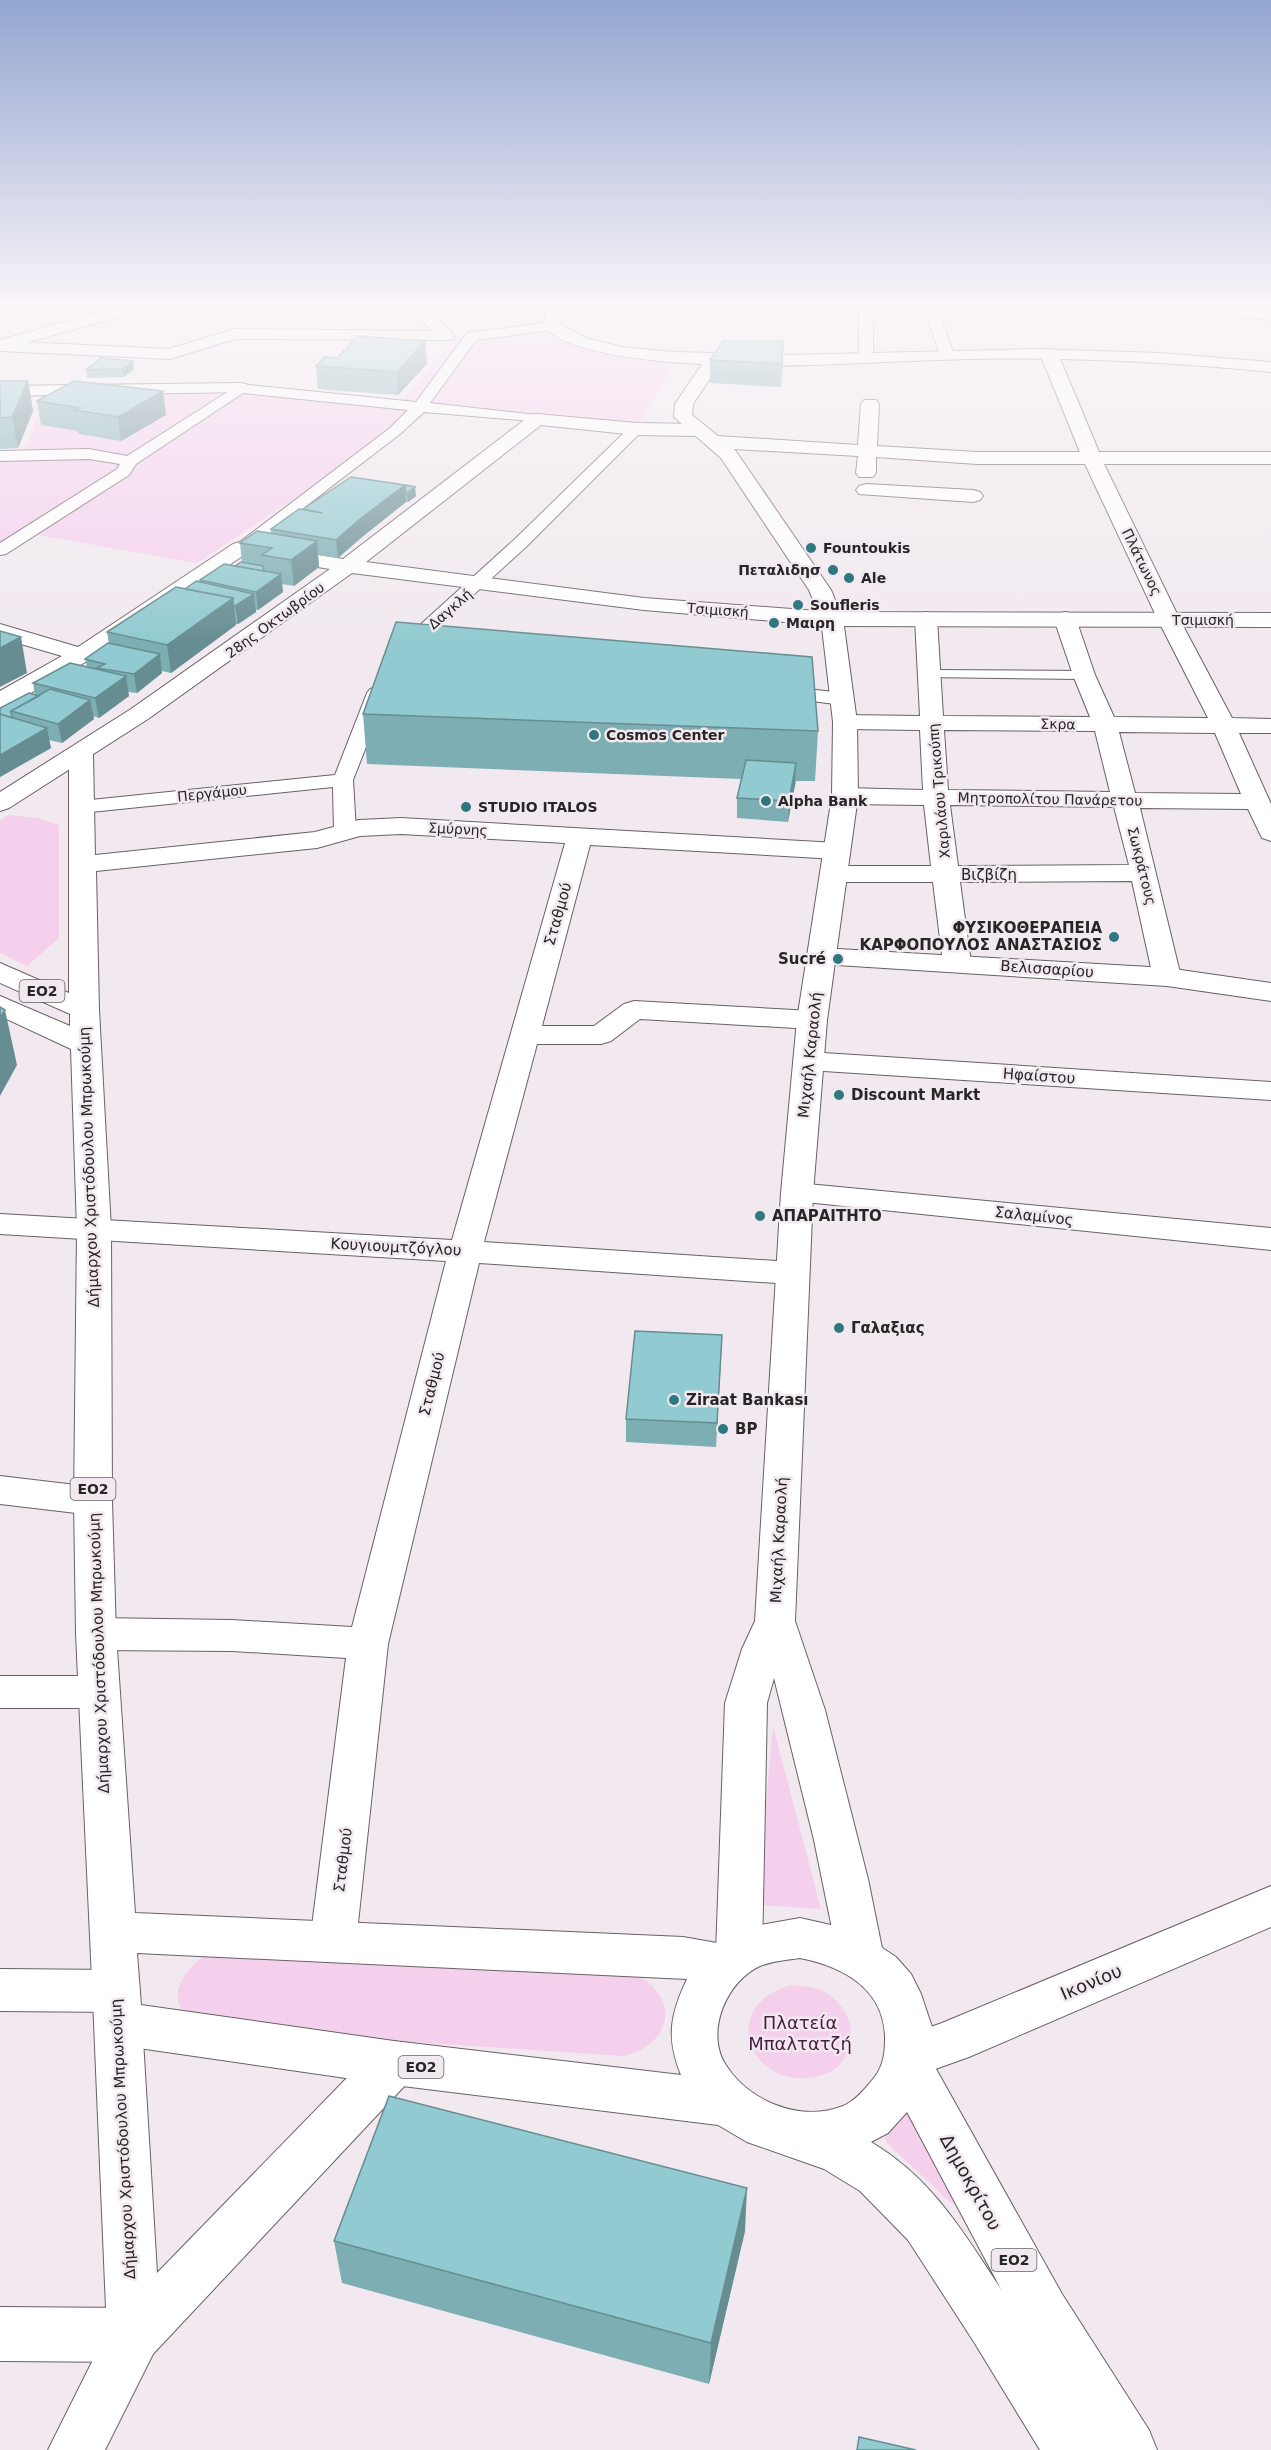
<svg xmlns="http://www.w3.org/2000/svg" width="1271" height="2450" font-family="'DejaVu Sans',sans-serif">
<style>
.green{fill:#f5d0ed}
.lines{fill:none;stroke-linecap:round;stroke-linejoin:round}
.service-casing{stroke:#696167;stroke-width:2}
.pedestrian-casing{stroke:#696167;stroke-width:2}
.minor-casing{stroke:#696167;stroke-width:2}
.tertiary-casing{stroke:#696167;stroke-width:2}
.secondary-casing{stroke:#696167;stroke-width:2}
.primary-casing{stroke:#696167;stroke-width:2}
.service{fill:#fff;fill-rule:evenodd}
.pedestrian{fill:#fff;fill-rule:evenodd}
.minor{fill:#fff;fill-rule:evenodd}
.tertiary{fill:#fff;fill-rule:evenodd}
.secondary{fill:#fff;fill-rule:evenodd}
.primary{fill:#fff;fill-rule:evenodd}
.wall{fill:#7daeb3}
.shaded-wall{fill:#668d92}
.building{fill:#91cad0;stroke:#668d92;stroke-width:1.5}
.poi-dot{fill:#307880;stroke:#f1e9ef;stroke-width:2}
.labels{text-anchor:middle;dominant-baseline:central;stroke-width:5;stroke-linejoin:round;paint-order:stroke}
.far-poi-label{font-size:14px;font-weight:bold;fill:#282527;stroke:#f1e9ef;text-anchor:start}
.far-street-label{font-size:14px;fill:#282527;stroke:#f1e9ef}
.shield{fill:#f1e9ef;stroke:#646063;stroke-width:1.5}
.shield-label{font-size:14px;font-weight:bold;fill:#282527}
.street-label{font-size:15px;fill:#282527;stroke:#f1e9ef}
.poi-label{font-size:15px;font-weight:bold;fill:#282527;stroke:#f1e9ef;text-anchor:start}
.near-street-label{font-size:18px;fill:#282527;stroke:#f1e9ef}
.near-park-label{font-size:18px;fill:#491c43;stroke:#f1e9ef}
</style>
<rect width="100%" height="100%" fill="#f1e9ef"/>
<!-- green -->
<path class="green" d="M552,326L581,342L678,357L636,429L442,408L395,431L197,563L26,533L0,549V456H22L48,391L240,388L399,404L457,336Z
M8,815L38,818L59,825V938L27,966L0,953V820Z
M773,1726L821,1909L757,1905Z
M205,1955L639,1976C682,2002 669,2045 624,2056L207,2029C200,2025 188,2020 183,2013C168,1990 188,1968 205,1955Z
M791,1985C799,1986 810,1986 818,1989C846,2000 861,2033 844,2059C838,2070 825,2075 814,2077C751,2090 716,2006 791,1985Z
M901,2113H908L956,2201L952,2204L887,2143L883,2129Z"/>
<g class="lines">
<!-- service casing -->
<g class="service-casing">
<path id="service" d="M929,670L1084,671L1090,675L1084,679L925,677L923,674Z"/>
</g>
<!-- pedestrian casing -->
<g class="pedestrian-casing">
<path id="pedestrian" d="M859,301H873V357L866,361L859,357Z
M922,301H935L954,355L952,358H942L940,355Z
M552,322L557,323L559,326L557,329L476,340L430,403L537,415L544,419L542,422L424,412L400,434L246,552H234L232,548L390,428L408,410L243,393L136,464L129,475L6,554L0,555V543L117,469L120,464L89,459L0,461V451L89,449L127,456L240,384L416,402L467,333Z
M636,424L641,426L644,429L528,545L410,653H398L395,649L398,645L516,538L631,426Z
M780,686L843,693L850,695L853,699L850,703L843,705L773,696L770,692L773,688Z
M377,687L384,689L387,693L353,780L356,831L352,835L345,837L338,835L334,831L333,787L81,813L74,811L71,807L74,803L81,801L335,775L367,693L370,689Z"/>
</g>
<!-- minor casing -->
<g class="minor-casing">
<path id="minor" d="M404,301H421L452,332L454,336L452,340L235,339L170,359L0,351V341L169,349L234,329L432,331Z
M1148,301H1199L1271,310V320L1156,306Z
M1049,349L1055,350L1058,354L1099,452H1271V464H1104L1180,620L1232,718L1271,719V733H1239L1271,804V841L1262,838L1248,809L1140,808L1181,977L1177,983L1167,986L1157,983L1153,977L1132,881L960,882L971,963L967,969L957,971L947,969L943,963L933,882H833L824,880L820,874L824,868L833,866H931L924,805L845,804L836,801L832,796L836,791L845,788L923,790L920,730L845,729L837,727L833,722L837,717L845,715L920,716L915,619L918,614L926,612L934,614L937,619L943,716L1090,717L1073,675L1054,619L1057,614L1065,612L1073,614L1076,619L1095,675L1114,717L1208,718L1158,620L1085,464H977L876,457V473L873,477H859L856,473L858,456L717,448L710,446L708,442L710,438L717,436L858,445L861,404L864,400H876L879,404L877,446L977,452H1080L1040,354L1043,350ZM944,730L1095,731L1110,792L948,790ZM1119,732L1215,733L1241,794L1135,793ZM950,805L1114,807L1129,865L958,866Z
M240,383L246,384L249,388L246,392L0,396V386Z
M866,484L973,490L980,492L983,496L980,500L973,502L859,494L856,490L859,486Z
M81,748L90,750L93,755L95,855L315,832L359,820L401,818L837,843L846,845L850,851L846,857L837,859L590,845L542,1026H594L624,1004L634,1001L812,1011L822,1014L827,1020L822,1026L812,1029L640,1019L611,1041L601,1044H537L484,1242L791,1262L803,1265L808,1273L803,1281L791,1284L479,1263L388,1644L356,1942L349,1956L333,1962L317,1956L310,1942L346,1658L232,1651L96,1650L82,1645L76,1634L82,1623L96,1618L232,1620L352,1627L446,1261L0,1234V1214L452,1240L565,843L401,834L360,836L317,848L96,871L99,1010L94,1016L84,1019L74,1016L69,1010V755L72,750Z
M808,1052L1271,1082V1100L808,1070L797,1067L793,1061L797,1055Z
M797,1183L1271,1228V1250L786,1200L781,1193L786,1186Z
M0,1476L93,1487L106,1491L112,1501L106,1511L93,1515L0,1504Z
M0,1676H99L114,1680L120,1692L114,1704L99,1708H0Z
M1271,1886V1927L969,2057L910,2078L893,2072L886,2056L893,2040L942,2023Z
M0,1969L116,1970L133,1976L140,1991L133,2006L116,2012L0,2011Z
M0,2307L134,2308L153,2316L161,2335L153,2354L134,2362L0,2361Z"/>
</g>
<!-- tertiary casing -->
<g class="tertiary-casing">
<path id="tertiary" d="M139,301H166L164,304L0,350V340Z
M537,414L636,423L697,424L704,426L706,430L704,434L697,436L636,435L541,425L366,562L644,598L832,612L1271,613V627L832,626L644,610L352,573L148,719L9,808L0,811V792L131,709L330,569L244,555L89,660L8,706L0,708V691L62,656L0,638V624L78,647L233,544L240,542L343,559L531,415Z
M821,948L1167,968L1271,983V1001L1167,986L821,964L811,962L807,956L811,950Z
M118,2001L135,2008L142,2023L157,2273L377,2047L394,2041L411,2047L418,2063L411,2079L153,2354L105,2450H48L107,2332L94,2023L101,2008Z"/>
</g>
<!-- secondary casing -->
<g class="secondary-casing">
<path id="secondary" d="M546,301H562L560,324L586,338L622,347L674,352L789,355L1034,349L1160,353L1271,362V372C1171,362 1070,357 970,359C886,361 802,368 719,365L693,404L692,415L735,450L831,590L843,619L857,722L858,796L827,1020L813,1193L795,1621L825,1710L868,1879L884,1958L877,1973L861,1979L845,1973L838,1958L814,1840L774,1678L767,1703L762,1953L755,1967L739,1973L723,1967L716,1953L725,1703L742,1649L755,1621L781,1193L797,1020L832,796L833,722L821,619L809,590L721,458L674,417L675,404L702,364C665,362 567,356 544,326Z"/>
</g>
<!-- primary casing -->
<g class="primary-casing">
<path id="primary" d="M0,963L94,1004L99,1010L111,1229L112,1501L116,1634L135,1913L683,1937L717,1943L761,1925L800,1918L831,1925L869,1939L896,1957L911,1974L921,1994L933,2030L931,2060L1062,2294L1149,2430L1157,2450H1040L974,2342L908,2240L860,2191L824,2169L747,2142L718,2125L394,2085L118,2045L101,2038L94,2023L76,1634L74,1501L77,1229L71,1049L0,1016V996L70,1026V1014L0,983ZM137,1953L687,1979C670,2015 666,2038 681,2075L394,2041L141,2005ZM800,1958C845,1967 886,1990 885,2041C885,2055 882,2069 873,2079C865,2089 855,2101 843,2106C800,2123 747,2101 724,2062C706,2030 727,1981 760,1966C772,1961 787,1960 800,1958ZM907,2112L1001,2289C963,2232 932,2178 871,2142L888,2133Z"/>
</g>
<!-- service -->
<use href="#service" class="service"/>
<!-- pedestrian -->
<use href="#pedestrian" class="pedestrian"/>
<!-- minor -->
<use href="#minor" class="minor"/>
<!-- tertiary -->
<use href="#tertiary" class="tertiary"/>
<!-- secondary -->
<use href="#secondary" class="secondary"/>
<!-- primary -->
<use href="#primary" class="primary"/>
</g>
<!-- wall -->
<path class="wall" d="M425,341L427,364L398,395L318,389L316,366L337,358Z
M710,360L783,364L781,387L710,383Z
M134,369L124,377L87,378L86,370Z
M0,381H28L33,411L18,448L0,449Z
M37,401L166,415L121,441L79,434L78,431L41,425Z
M351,477L416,496L408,502H406L362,537L338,558L318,555L319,567L294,586L282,584L283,592L258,610H256V612L238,624H236V625L171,673L162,671V673L137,693L128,692L129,696L99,718L93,716L94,719L62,743L49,740L51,748L0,777V708L35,695L33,683L87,667L85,659L109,644L107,632L185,589L200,582V580L242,563L240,543L271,533V529L303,510V509Z
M363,714L818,731L815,781H796L788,822L737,818V798L741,779L367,764Z
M722,1335L716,1447L626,1442V1419Z
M745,2231L709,2384L342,2283L334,2241Z"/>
<!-- shaded-wall -->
<path class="shaded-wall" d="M425,341L427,364L398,395L397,372Z
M133,361L134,369L124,377L122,369Z
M28,381L33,411L18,448L12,417Z
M163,391L166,415L121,441L118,417Z
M405,485L406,502L362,537L338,558L336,540L360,519Z
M415,487L416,496L408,502L407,493Z
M317,541L319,567L294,586L291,560Z
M281,574L283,592L258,610L256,592Z
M254,594L256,612L238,624L235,606Z
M233,598L236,625L171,673L167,645Z
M21,637L27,673L0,687V648Z
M160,654L162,673L137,693L134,674Z
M126,676L129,696L99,718L95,698Z
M90,700L94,719L62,743L58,724Z
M47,728L51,748L0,777V755Z
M796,763L795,783L788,822L789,801Z
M5,1010L17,1065L0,1096V1018Z
M722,1335L721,1358L716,1447L717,1423Z
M747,2188L745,2231L709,2384L711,2343Z"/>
<!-- building -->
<path class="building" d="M358,336L425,341L397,372L316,366L325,357L337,358Z
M723,341H783L782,364L710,360Z
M101,358L133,361L122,369L86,370Z
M0,381H28L12,417L0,418Z
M74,381L163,391L118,417L75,410L80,408L37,401Z
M351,477L405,485L360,519L336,540L271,529L299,509L323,513L303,509Z
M405,485L415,487L407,493H406Z
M257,531L317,541L291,560L262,555L272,548L240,543Z
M241,562L263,566L264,571L235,566Z
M224,564L281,574L256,592L200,580Z
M196,581L254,594L235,606L233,605V598L185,589Z
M176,587L233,598L167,645L107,632Z
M396,622L812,657L818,731L363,714Z
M0,631L21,637L0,648Z
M108,643L160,654L134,674L97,668L105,664L85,659Z
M70,663L126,676L95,698L33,683Z
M50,689L90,700L58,724L11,711Z
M29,693L39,696L11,711L12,718L0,714V708Z
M0,714L47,728L0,755Z
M746,760L796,763L789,801L737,798Z
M0,1007L5,1010L0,1018Z
M635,1331L722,1335L717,1423L626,1419Z
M389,2096L747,2188L711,2343L334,2241Z
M859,2437L916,2450H857Z"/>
<!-- sky -->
<linearGradient id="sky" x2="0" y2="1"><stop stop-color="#93a6d1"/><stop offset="0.47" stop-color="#f9f5f8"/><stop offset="1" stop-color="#f9f5f8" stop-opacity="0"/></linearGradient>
<rect width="1271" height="644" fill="url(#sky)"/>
<!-- markers -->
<g class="poi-dot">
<circle cx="811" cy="548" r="6"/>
<circle cx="833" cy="570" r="6"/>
<circle cx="849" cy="578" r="6"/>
<circle cx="798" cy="605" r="6"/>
<circle cx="774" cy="623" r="6"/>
<circle cx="594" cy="735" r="6"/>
<circle cx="766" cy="801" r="6"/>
<circle cx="466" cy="807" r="6"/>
<circle cx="1114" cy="937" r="6"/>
<circle cx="838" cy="959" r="6"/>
<circle cx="839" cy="1095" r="6"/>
<circle cx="760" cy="1216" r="6"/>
<circle cx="839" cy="1328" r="6"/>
<circle cx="674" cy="1400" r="6"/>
<circle cx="723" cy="1429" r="6"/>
</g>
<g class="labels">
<!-- far-poi labels -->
<g class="far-poi-label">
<text x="823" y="548">Fountoukis</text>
<text x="821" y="570" text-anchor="end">Πεταλιδησ</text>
<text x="861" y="578">Ale</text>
<text x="810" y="605">Soufleris</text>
<text x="786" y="623">Μαιρη</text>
<text x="606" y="735">Cosmos Center</text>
<text x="778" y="801">Alpha Bank</text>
<text x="478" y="807">STUDIO ITALOS</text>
</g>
<!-- far-street labels -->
<g class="far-street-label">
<text transform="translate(1142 562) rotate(64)">Πλάτωνος</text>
<text transform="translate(450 609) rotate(-41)">Δαγκλή</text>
<text transform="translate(718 610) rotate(4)">Τσιμισκή</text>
<text transform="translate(275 620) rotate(-36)">28ης Οκτωβρίου</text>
<text x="1203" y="620">Τσιμισκή</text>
<text transform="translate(1058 724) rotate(1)">Σκρα</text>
<text transform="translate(939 791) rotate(-95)">Χαριλάου Τρικούπη</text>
<text transform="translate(212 793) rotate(-6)">Περγάμου</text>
<text transform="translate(1050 799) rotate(1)">Μητροπολίτου Πανάρετου</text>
<text transform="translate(458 829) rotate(3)">Σμύρνης</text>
<text transform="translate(1142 866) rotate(76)">Σωκράτους</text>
</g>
<!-- shield labels -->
<g class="shield">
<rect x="19.5" y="980" width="45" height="22" rx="4.5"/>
<rect x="70.5" y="1478" width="45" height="22" rx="4.5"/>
<rect x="398.5" y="2056" width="45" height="22" rx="4.5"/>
<rect x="991.5" y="2249" width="45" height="22" rx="4.5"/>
</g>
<g class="shield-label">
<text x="42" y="991">ΕΟ2</text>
<text x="93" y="1489">ΕΟ2</text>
<text x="421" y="2067">ΕΟ2</text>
<text x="1014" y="2260">ΕΟ2</text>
</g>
<!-- street labels -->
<g class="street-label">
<text x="989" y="875">Βιζβίζη</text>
<text transform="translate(558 914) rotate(-74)">Σταθμού</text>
<text transform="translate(1047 969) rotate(4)">Βελισσαρίου</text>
<text transform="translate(810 1055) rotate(-84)">Μιχαήλ Καραολή</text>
<text transform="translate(1039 1076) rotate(4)">Ηφαίστου</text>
<text transform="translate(89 1167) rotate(-92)">Δήμαρχου Χριστόδουλου Μπρωκούμη</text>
<text transform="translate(1034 1216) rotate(6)">Σαλαμίνος</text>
<text transform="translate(396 1247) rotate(3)">Κουγιουμτζόγλου</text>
<text transform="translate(432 1384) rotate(-76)">Σταθμού</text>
<text transform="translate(779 1540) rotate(-87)">Μιχαήλ Καραολή</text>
<text transform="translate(99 1653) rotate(-92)">Δήμαρχου Χριστόδουλου Μπρωκούμη</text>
<text transform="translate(343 1860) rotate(-83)">Σταθμού</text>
<text transform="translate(123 2139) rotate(-93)">Δήμαρχου Χριστόδουλου Μπρωκούμη</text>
</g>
<!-- poi labels -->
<g class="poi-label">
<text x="1102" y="928" text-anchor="end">ΦΥΣΙΚΟΘΕΡΑΠΕΙΑ<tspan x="1102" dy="17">ΚΑΡΦΟΠΟΥΛΟΣ ΑΝΑΣΤΑΣΙΟΣ</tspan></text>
<text x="826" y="959" text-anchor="end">Sucré</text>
<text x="851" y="1095">Discount Markt</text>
<text x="772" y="1216">ΑΠΑΡΑΙΤΗΤΟ</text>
<text x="851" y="1328">Γαλαξιας</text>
<text x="686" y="1400">Ziraat Bankası</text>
<text x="735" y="1429">BP</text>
</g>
<!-- near-street labels -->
<g class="near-street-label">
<text transform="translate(1091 1982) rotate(-23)">Ικονίου</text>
<text transform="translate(971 2182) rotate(61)">Δημοκρίτου</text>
</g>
<!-- near-park labels -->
<g class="near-park-label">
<text x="800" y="2022">Πλατεία<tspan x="800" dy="21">Μπαλτατζή</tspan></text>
</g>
</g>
</svg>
